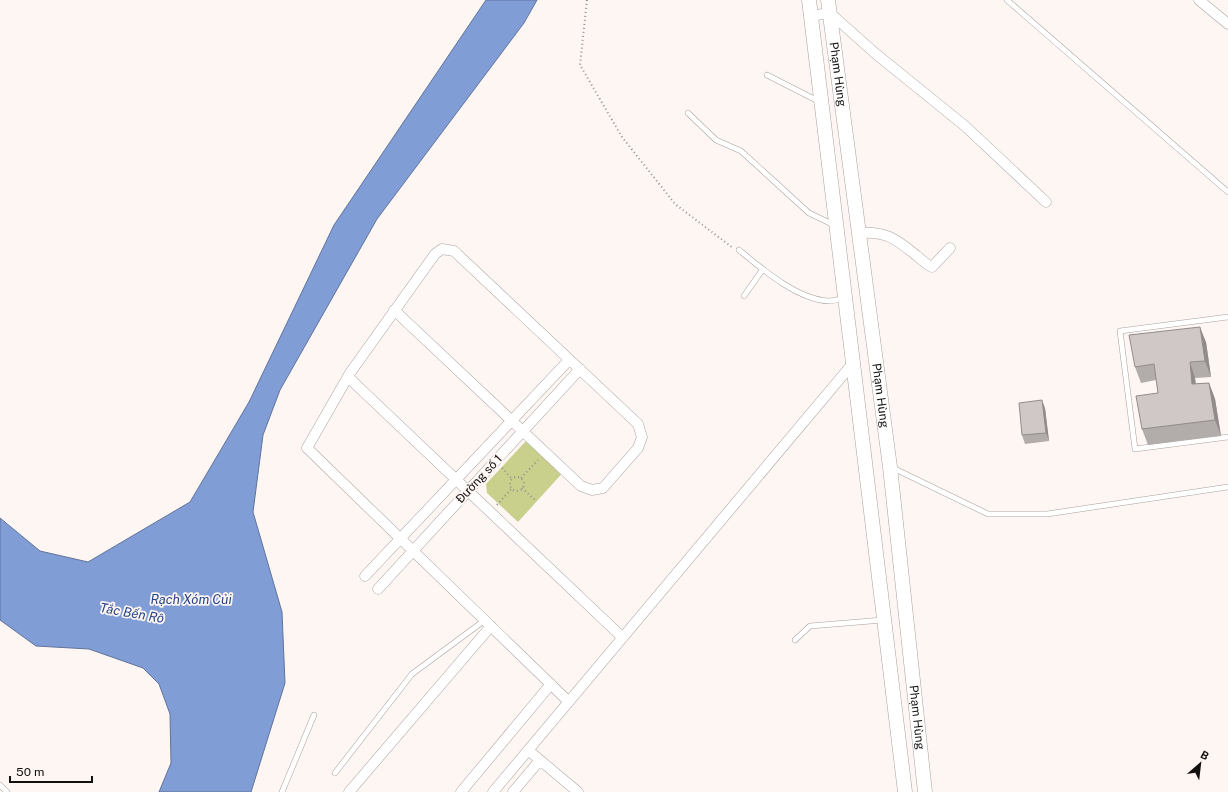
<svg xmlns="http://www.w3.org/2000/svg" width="1228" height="792" font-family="'Public Sans',sans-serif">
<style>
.green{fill:#c9d08c}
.water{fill:#819dd6;stroke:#60739b}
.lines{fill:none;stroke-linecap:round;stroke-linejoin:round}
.service-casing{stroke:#a8a19e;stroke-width:6}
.minor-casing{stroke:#a8a19e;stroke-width:11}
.secondary-casing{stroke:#a8a19e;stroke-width:15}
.path{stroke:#948f8d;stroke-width:2;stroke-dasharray:1 3;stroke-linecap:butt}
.service{stroke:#fff;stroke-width:5}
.minor{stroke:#fff;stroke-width:10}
.secondary{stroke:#fff;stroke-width:14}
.wall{fill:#b2acaa}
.shaded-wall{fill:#918c8b}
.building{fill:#cfc8c6;stroke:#918c8b}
.labels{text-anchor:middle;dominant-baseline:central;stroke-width:3.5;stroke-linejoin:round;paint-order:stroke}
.street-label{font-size:12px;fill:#131010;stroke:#fdf6f3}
.water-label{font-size:13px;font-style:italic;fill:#244387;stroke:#fdf6f3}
</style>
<rect width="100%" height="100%" fill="#fdf6f3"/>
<!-- green -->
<path class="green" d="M526,441L567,468L518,522L487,493L486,484Z"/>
<!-- water -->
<path class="water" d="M486,0H537L524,23L377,219L280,390L263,435L253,512L282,612L285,683L251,792H159L171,763L170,714L159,684L143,668L89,649L36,646L0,620V518L40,551L88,562L190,502L249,402L334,225Z"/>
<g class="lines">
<!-- service casing -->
<g class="service-casing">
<path id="service" d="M1007,0L1228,192
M767,75L820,102
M688,113L716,140L741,151L809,213L834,225
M739,250C762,269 798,300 829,301C834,301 840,299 844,298
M744,296L763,269
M1228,317L1120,331L1135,449L1228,437
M893,468L988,514H1047L1228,487
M795,640L810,626L883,620
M335,773L412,674L485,620
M0,785L7,792
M282,792L314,715"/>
</g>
<!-- minor casing -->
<g class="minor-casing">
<path id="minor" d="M1199,0L1228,24
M810,16L830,13L876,54L965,126L1046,202
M859,233C887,231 896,239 917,256C922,260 927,265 932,267L950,248
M394,310L581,486L592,490L603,488L638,448L642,437L638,424L454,251L442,249L435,254L350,373L307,448L569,702
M348,377L622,637
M365,576L569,360
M378,589L580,369
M528,750L578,792
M349,792L491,626
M461,792L551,684
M493,792L854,362
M513,792L540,760"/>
</g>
<!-- secondary casing -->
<g class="secondary-casing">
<g id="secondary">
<path d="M809,0L905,792"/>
<path id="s1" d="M828,0L890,467L925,792"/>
</g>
</g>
<!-- path -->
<path class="path" d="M587,0L580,65L622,137L675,204L733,248
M502,468L512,479
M510 484a7 7 0 1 1 14 0a7 7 0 1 1-14 0Z
M521,478L538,460
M522,488L535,500
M497,505L512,488"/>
<!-- service -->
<use href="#service" class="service"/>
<!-- minor -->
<use href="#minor" class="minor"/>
<!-- secondary -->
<use href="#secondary" class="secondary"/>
</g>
<!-- wall -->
<path class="wall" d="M1206,342L1211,377L1195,378L1196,384L1209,383L1215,399L1221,436L1148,445L1142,429L1158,393L1156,380L1141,383L1135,367Z
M1045,408L1049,441L1025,444L1022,435Z"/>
<!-- shaded-wall -->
<path class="shaded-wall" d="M1200,327L1206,342L1211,377L1205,361Z
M1190,362L1195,378L1197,400L1192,384Z
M1209,383L1215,399L1221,436L1215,420Z
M1042,400L1045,408L1049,441L1046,433Z"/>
<!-- building -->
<path class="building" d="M1200,327L1205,361L1190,362L1192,384L1209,383L1215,420L1142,429L1136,396L1158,393L1154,364L1135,367L1129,335Z
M1042,400L1046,433L1022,435L1019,403Z"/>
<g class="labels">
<!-- street labels -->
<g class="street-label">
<text stroke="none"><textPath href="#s1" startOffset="75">Phạm Hùng</textPath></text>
<text stroke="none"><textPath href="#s1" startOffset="399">Phạm Hùng</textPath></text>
<text transform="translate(479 479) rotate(-47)">Đường số 1</text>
<text stroke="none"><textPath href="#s1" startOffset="723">Phạm Hùng</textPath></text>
</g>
<!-- water labels -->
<g class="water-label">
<text x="191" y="599">Rạch Xóm Củi</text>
<text transform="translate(132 613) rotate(10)">Tắc Bến Rô</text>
</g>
</g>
<!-- north arrow -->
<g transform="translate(1200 764) rotate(28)" stroke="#fdf6f3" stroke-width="3" paint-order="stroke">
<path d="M0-3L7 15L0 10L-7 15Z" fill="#131010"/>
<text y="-6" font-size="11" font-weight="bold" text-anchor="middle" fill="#131010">B</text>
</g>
<!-- scale -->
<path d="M10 776v6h82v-6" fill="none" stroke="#131010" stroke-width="2"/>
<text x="16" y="776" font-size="12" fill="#131010" stroke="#fdf6f3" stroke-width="3" paint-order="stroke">50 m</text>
</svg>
